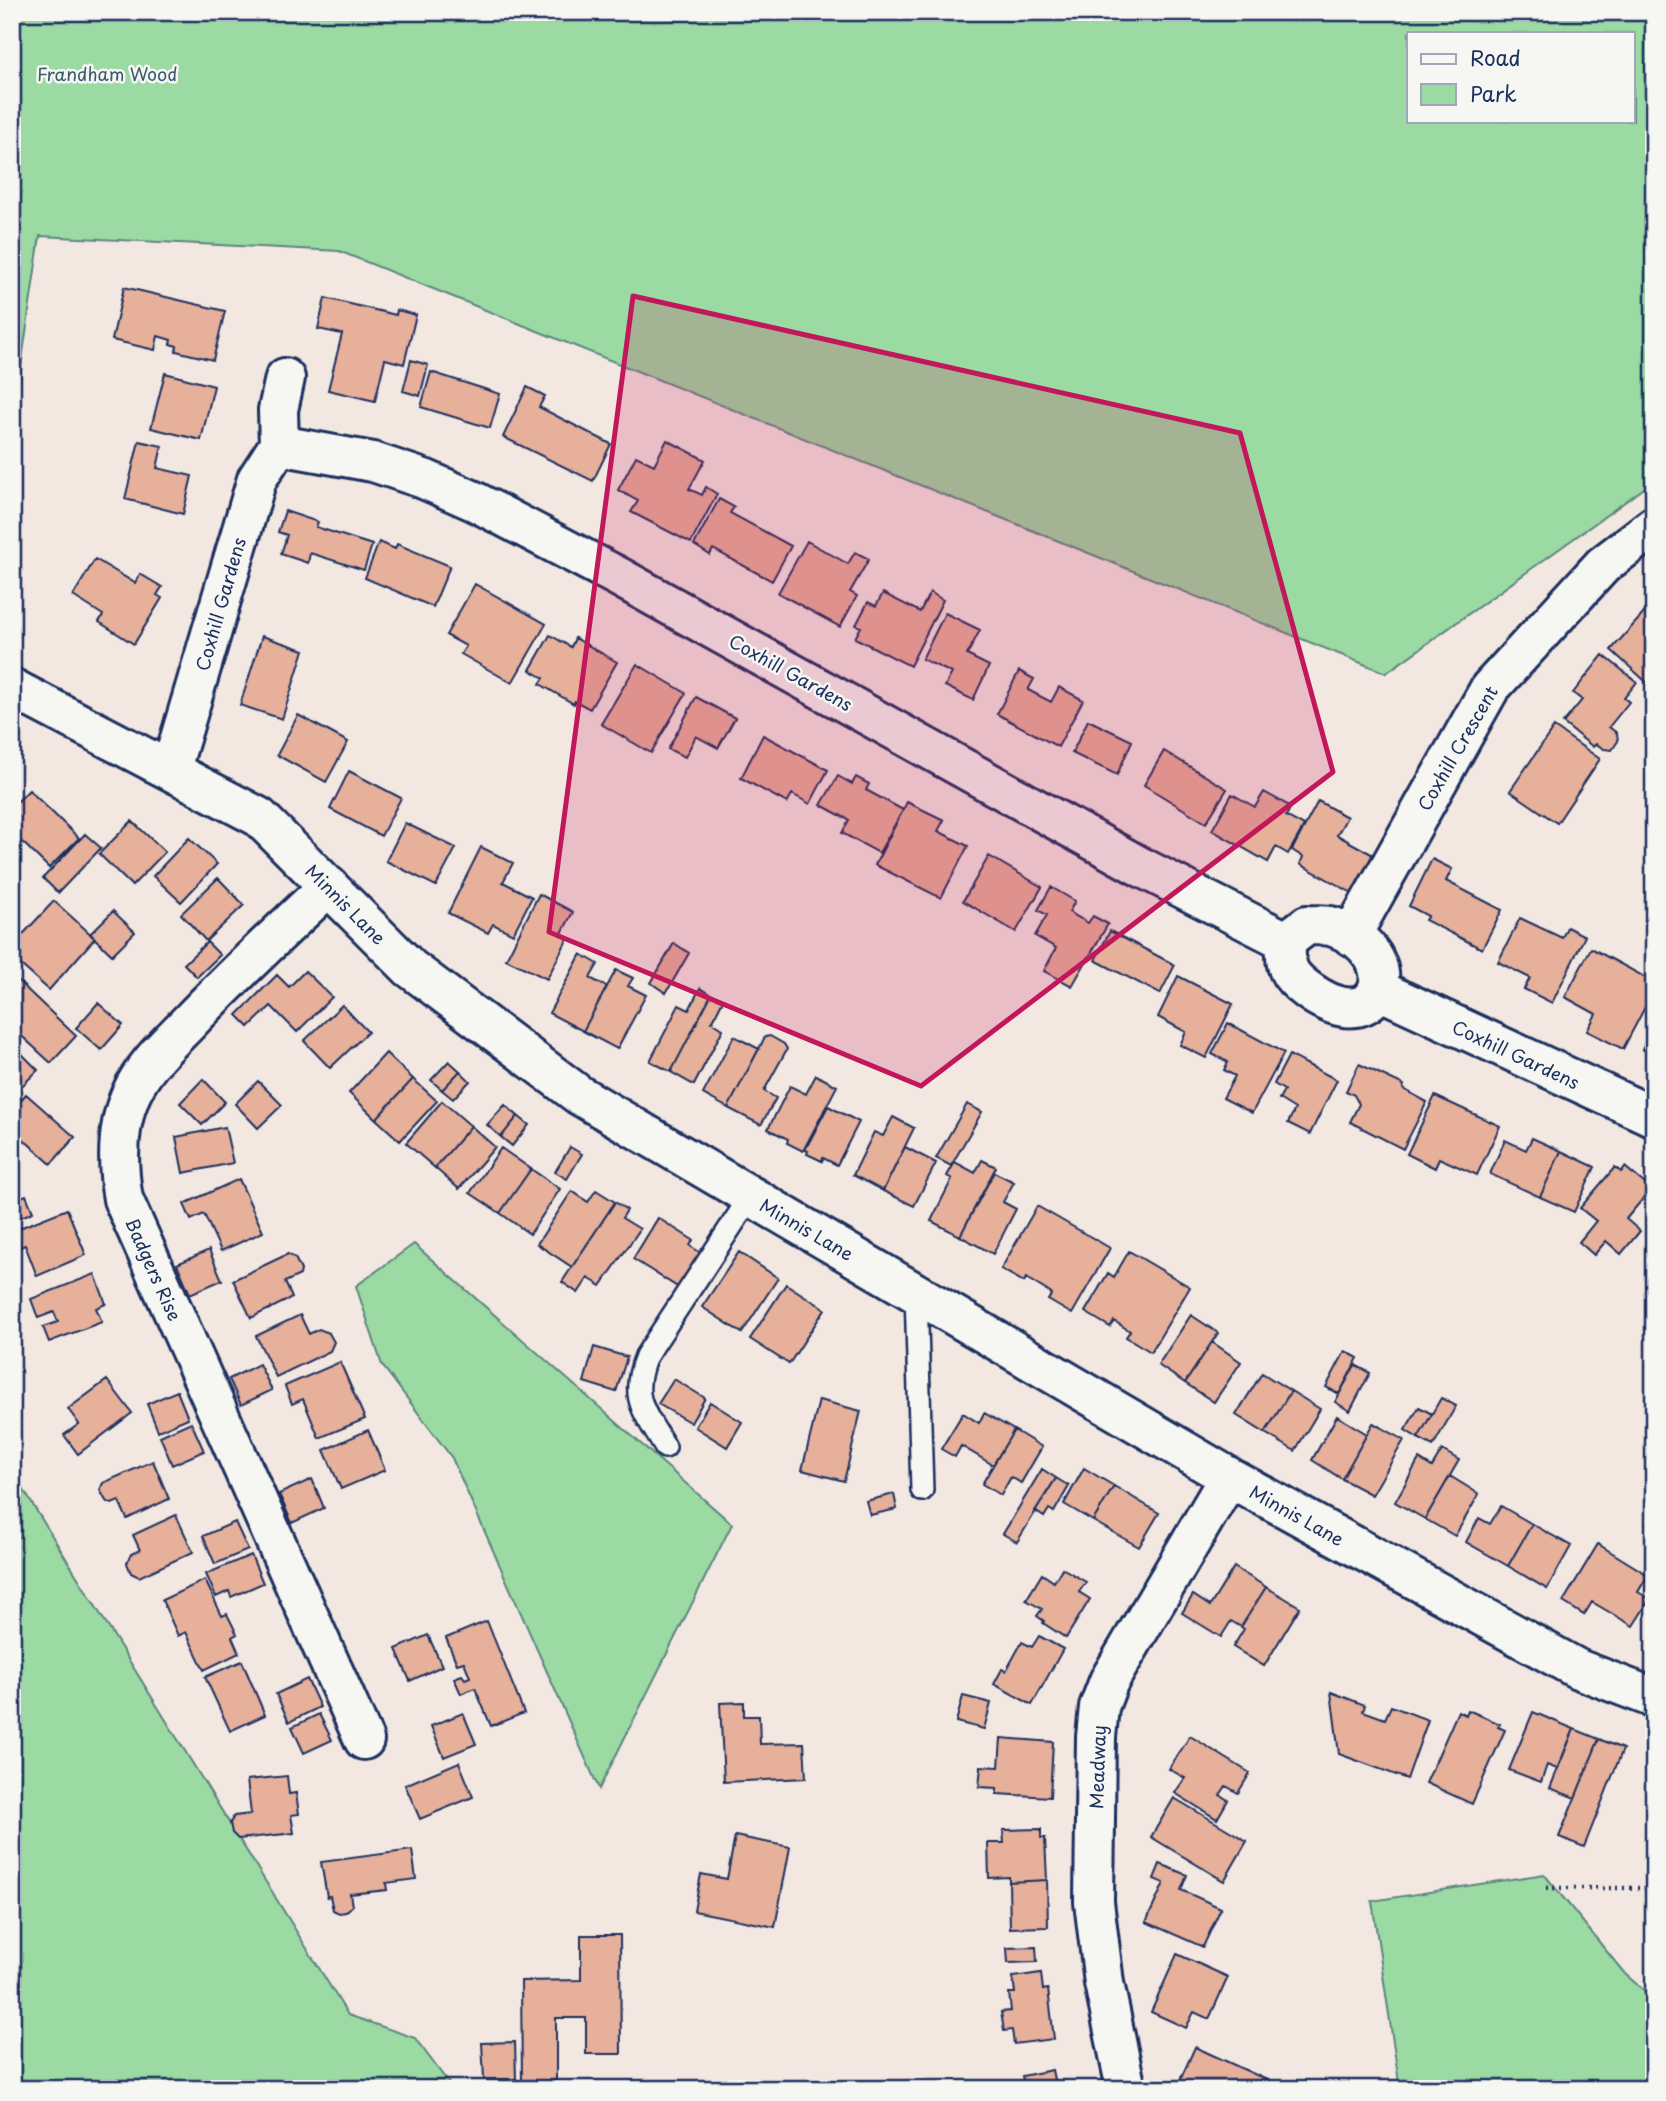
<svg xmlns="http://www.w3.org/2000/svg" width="1666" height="2101" font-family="'Playpen Sans',sans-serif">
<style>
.green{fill:#9bdaa3;stroke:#5b8480;stroke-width:2;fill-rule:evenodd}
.building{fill:#e6b09b;stroke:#1b2f5e;stroke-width:2}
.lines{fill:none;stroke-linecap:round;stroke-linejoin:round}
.lane-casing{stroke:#1b2f5e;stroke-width:26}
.street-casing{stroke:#1b2f5e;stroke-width:44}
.path{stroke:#1b2f5e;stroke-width:4.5;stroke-dasharray:2 5;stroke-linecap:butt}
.lane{stroke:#f6f6f2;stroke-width:21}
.street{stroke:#f6f6f2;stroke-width:38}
.marked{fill:#c2185b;fill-opacity:0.2;stroke:#c2185b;stroke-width:5;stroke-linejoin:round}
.labels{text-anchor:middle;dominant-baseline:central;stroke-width:5;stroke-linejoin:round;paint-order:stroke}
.park-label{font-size:18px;fill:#3b5a6f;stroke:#f6f6f2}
.street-label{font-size:18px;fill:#1b2f5e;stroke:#f6f6f2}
</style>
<rect width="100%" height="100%" fill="#f3e8e1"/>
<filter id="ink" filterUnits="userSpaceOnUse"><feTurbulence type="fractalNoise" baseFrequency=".0143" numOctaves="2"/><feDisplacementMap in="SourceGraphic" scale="14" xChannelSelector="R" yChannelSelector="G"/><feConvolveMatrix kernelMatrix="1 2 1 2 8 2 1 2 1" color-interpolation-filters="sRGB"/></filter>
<g filter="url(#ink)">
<!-- green -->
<path class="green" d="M12,12H1654V481L1386,673L339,251L40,236L12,429ZM1633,33V121H1409V33Z
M414,1244L732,1524L599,1789L452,1458L382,1365L356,1286Z
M12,1471L348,2015L415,2038L453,2089H12Z
M1544,1874L1625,1974L1654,1999V2089H1400L1372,1901Z"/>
<!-- building -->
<path class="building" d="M124,287L225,311L213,360L176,351L177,346L170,344L171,340L158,336L155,350L112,340Z
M325,298L396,315L397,310L416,315L404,364L385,359L375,401L328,390L342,334L318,329Z
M411,360L428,365L420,396L403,391Z
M431,372L500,394L490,428L421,407Z
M165,373L214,386L201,440L151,428Z
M527,387L545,396L539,407L611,444L593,481L503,437Z
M667,440L705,460L689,489L702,495L706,487L717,494L691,543L631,512L638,501L618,490L636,456L654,465Z
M139,441L162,446L157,468L192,476L183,514L125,499Z
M719,499L734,507L730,513L791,546L772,581L713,549L710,555L694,545Z
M285,511L318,522L316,527L372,545L364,570L310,553L308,563L281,554L287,535L278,532Z
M807,541L848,564L855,552L869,559L850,592L857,596L840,627L778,593Z
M379,542L395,549L397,544L450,566L433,607L365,578Z
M95,559L135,583L140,574L162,587L157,595L162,598L134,644L99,622L103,615L73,596Z
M475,584L546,624L512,683L461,654L466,646L446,635Z
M930,592L943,600L910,666L855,638L861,627L856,625L868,602L876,606L883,593L920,612Z
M1652,604L1654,605L1653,688L1611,650Z
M945,613L980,630L967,655L989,666L973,700L945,686L952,673L922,659Z
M550,635L571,647L575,638L617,662L590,709L575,701L574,704L540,684L544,678L530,670Z
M262,636L304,650L282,719L240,705Z
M1603,655L1637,682L1624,698L1629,702L1609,727L1617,733L1618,741L1612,750L1604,749L1596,744L1593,747L1563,723L1582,700L1573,693Z
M637,664L686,693L651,753L601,724Z
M1019,671L1034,679L1028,690L1051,702L1059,687L1083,700L1058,747L997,714Z
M696,697L735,718L718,748L696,736L685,757L668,749Z
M298,715L348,742L326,782L277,755Z
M1088,720L1132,741L1117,775L1072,753Z
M1554,727L1600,759L1557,823L1510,791Z
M763,735L828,770L810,804L792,794L787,803L741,778Z
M1164,751L1227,789L1206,823L1144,785Z
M349,771L401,798L381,836L330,809Z
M838,776L852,784L856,777L869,784L866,790L903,810L879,853L842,833L849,820L821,805Z
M29,790L79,838L49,868L12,832V807Z
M1264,792L1291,807L1286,816L1304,826L1288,854L1276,847L1268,862L1212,830L1232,794L1255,807Z
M1318,801L1347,817L1337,835L1375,856L1354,894L1300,864L1303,857L1292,850Z
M907,802L944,820L938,831L968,846L941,898L875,865Z
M132,821L165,852L132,886L99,854Z
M405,823L456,848L436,886L386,861Z
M85,834L101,848L58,893L43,878Z
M189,838L217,864L181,902L153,876Z
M481,847L513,863L503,882L532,897L513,934L493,924L488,933L448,913Z
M989,856L1042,887L1016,932L963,901Z
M1432,859L1452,869L1446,881L1502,910L1482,949L1425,920L1428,916L1409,906Z
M218,878L244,905L206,941L181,914Z
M1051,887L1075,901L1069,912L1088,923L1093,916L1108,924L1072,986L1044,971L1056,948L1035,936L1047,915L1038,910Z
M539,894L573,912L561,935L568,938L547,979L506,959Z
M54,901L95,938L49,990L12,957V946Z
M113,911L135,932L112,955L90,934Z
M1520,918L1562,938L1567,927L1585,936L1552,1003L1524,989L1530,978L1498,962Z
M1110,931L1175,965L1160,994L1095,960Z
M207,942L220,955L197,977L184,964Z
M674,943L689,953L666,993L651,983Z
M1591,948L1654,982V990L1623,1049L1587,1031L1596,1014L1565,997Z
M581,954L598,964L590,978L607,987L583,1031L549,1013Z
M616,970L633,978L628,986L646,995L617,1049L583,1031Z
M305,971L332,997L297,1032L271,1006L249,1027L237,1015L277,975L289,987Z
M1178,976L1233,1004L1206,1058L1180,1045L1186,1032L1158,1017Z
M17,980L76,1036L51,1063L12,1027V985Z
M700,988L711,995L671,1072L650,1061L679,1005L689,1010Z
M711,995L723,1000L712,1022L723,1029L694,1085L671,1072Z
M98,1003L123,1025L101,1050L76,1028Z
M342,1005L368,1032L330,1068L304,1041Z
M1228,1023L1284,1053L1252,1113L1223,1098L1235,1076L1224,1070L1228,1062L1212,1054Z
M1654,1024V1055L1642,1049Z
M734,1036L759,1049L728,1108L703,1094Z
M770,1036L784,1044L787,1049L764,1091L776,1098L761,1125L728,1108L765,1037Z
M12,1044L38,1070L16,1092L12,1089Z
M386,1053L413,1079L376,1119L349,1093Z
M1289,1055L1337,1080L1310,1134L1288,1123L1295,1109L1279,1099L1284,1090L1274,1084Z
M449,1061L460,1071L442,1090L431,1080Z
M1359,1064L1404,1085L1403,1089L1427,1102L1403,1149L1350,1122L1359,1104L1354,1095L1346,1091Z
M460,1071L470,1081L453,1099L442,1090Z
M816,1075L837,1086L803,1151L787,1143L788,1139L768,1129L790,1086L806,1094Z
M203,1079L225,1102L202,1125L180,1103Z
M413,1079L437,1101L400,1141L376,1119Z
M258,1081L282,1105L258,1128L235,1104Z
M26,1094L75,1137L51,1164L12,1129V1110Z
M1435,1096L1500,1126L1477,1175L1439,1158L1435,1168L1407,1154Z
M442,1101L471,1126L435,1168L406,1143Z
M967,1104L982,1112L951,1166L936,1158Z
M505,1105L518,1116L501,1137L487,1125Z
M828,1106L859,1122L837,1165L823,1158L822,1161L807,1154L808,1151L805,1150Z
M518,1116L529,1125L512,1146L501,1137Z
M893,1117L914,1128L883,1191L853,1175L874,1132L883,1136Z
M471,1126L495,1147L459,1189L435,1168Z
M225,1127L233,1163L183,1173L176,1137Z
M1532,1138L1561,1151L1540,1197L1490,1174L1505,1140L1526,1150Z
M570,1147L582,1154L567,1179L555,1172Z
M905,1147L936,1163L914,1206L883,1191Z
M501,1148L531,1169L500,1213L470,1193Z
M1561,1151L1595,1167L1574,1212L1540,1197Z
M982,1160L996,1167L960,1236L931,1221L952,1179L947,1176L955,1162L975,1173Z
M1615,1167L1621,1172L1625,1167L1651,1189L1626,1219L1640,1231L1621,1254L1606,1241L1594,1255L1579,1242L1596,1221L1580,1208Z
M531,1169L560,1189L530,1234L500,1213Z
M994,1172L1014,1182L1003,1202L1016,1209L993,1254L960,1236Z
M239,1179L263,1232L221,1251L204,1214L191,1220L184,1204Z
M12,1189L17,1199L26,1195L33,1212L12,1221Z
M596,1190L615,1202L572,1267L537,1244L572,1191L588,1202Z
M615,1202L627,1210L622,1218L640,1229L601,1286L588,1278L578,1293L562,1282Z
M1037,1206L1110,1248L1072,1314L1048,1300L1052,1294L1026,1278L1024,1282L1001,1269Z
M67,1209L86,1255L37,1276L25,1245L12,1250V1231Z
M658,1218L693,1240L690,1246L709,1258L687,1293L633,1259Z
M209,1250L222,1280L190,1294L177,1264Z
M1129,1251L1190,1287L1151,1352L1126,1337L1130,1331L1114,1321L1110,1327L1085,1312L1108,1273L1114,1277Z
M739,1252L778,1278L742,1333L702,1307Z
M288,1254L295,1258L301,1270L300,1275L285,1282L292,1298L251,1318L233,1280Z
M95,1274L106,1304L96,1308L102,1322L49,1342L43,1327L58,1322L54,1312L38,1318L31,1299Z
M786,1284L825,1309L789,1364L750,1339Z
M300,1315L309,1334L319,1329L329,1333L334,1342L330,1351L276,1377L256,1336Z
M1191,1315L1218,1333L1185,1383L1158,1365Z
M1212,1342L1241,1362L1214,1402L1185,1383Z
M594,1347L627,1357L616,1392L584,1382Z
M1345,1351L1358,1358L1339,1394L1326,1387Z
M340,1362L365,1419L319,1438L303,1399L292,1404L285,1386Z
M259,1364L272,1390L241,1405L229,1379Z
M1355,1365L1370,1373L1350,1411L1335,1402Z
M1262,1373L1291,1391L1265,1433L1236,1415Z
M674,1379L705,1398L691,1423L658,1404Z
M107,1380L132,1413L78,1454L64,1435L79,1424L68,1409Z
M177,1391L188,1418L158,1431L147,1404Z
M1291,1391L1320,1409L1295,1451L1265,1433Z
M1441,1398L1456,1406L1433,1446L1418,1438Z
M819,1400L861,1411L844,1481L802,1470Z
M710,1402L742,1422L727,1447L695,1427Z
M1419,1407L1432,1414L1418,1438L1405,1430Z
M963,1413L979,1423L984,1413L1014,1430L993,1465L961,1446L955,1457L941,1449Z
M1337,1416L1367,1434L1342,1479L1312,1460Z
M191,1422L204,1451L172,1465L160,1436Z
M1373,1423L1404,1440L1372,1495L1342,1479Z
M368,1430L385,1470L341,1489L324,1450Z
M1014,1430L1042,1447L1021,1483L1011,1477L1001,1495L982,1484Z
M1442,1450L1459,1460L1425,1519L1395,1502L1419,1459L1432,1467Z
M153,1461L169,1499L127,1519L119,1501L112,1504L106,1501L100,1490L103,1483Z
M1084,1468L1114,1486L1093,1521L1064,1504Z
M1042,1469L1056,1478L1017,1542L1003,1534Z
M1450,1476L1479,1494L1455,1536L1425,1519Z
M1056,1478L1069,1486L1054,1512L1049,1509L1044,1517L1035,1511Z
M312,1479L324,1508L292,1523L279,1494Z
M1114,1486L1159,1513L1139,1547L1093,1521Z
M894,1494L897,1509L870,1515L866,1501Z
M1501,1506L1532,1524L1508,1566L1466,1542L1479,1518L1490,1524Z
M176,1515L193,1552L139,1577L131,1573L127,1563L131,1554L140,1550L133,1535Z
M235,1522L248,1550L215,1564L203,1536Z
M1532,1524L1571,1546L1547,1589L1508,1566Z
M1598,1544L1648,1575L1638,1592L1650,1599L1633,1626L1592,1602L1584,1615L1563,1602Z
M251,1555L263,1583L231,1597L229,1591L216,1597L206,1574Z
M1234,1567L1266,1587L1241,1627L1231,1621L1221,1637L1182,1613L1193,1595L1210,1606Z
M1062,1568L1086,1582L1079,1592L1090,1599L1066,1638L1043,1623L1044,1621L1037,1616L1042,1609L1026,1600L1042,1574L1054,1582Z
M205,1580L222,1616L227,1614L237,1634L232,1637L239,1653L204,1670L186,1632L178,1636L162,1600Z
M1266,1587L1300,1607L1264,1666L1233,1647L1244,1629L1241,1627Z
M487,1621L524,1713L491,1726L475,1688L461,1694L454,1678L462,1675L465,1679L470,1677L464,1662L457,1664L446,1638Z
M428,1635L442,1666L410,1681L396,1649Z
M1039,1636L1063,1649L1032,1705L994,1684L1002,1669L1006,1671L1022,1642L1032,1647Z
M242,1661L265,1715L230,1731L205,1677Z
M307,1679L320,1707L289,1722L276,1694Z
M1331,1692L1365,1705L1363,1711L1385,1719L1391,1706L1428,1720L1407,1779L1339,1754Z
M963,1696L991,1703L984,1729L956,1722Z
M744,1702V1716H759L760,1744L804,1743L806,1778L724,1782L720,1703Z
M1468,1710L1500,1724L1498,1727L1505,1730L1472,1804L1426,1783L1458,1711L1466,1715Z
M1533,1712L1574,1729L1557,1769L1547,1765L1541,1782L1509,1770Z
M463,1713L476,1744L444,1757L431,1726Z
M319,1714L332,1740L304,1753L292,1727Z
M1574,1729L1599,1739L1575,1798L1550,1788Z
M1190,1736L1250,1773L1238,1793L1226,1786L1220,1795L1228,1800L1217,1819L1175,1793L1185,1778L1169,1769Z
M1001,1738L1053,1742L1050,1797L997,1794V1788L979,1787L981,1766L999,1767Z
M1599,1739L1623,1749L1584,1847L1559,1837Z
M459,1762L473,1797L420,1819L405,1785Z
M287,1776L289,1794L296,1793L299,1814L291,1815L294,1833L238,1839L232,1833L230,1823L234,1816L251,1814L247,1780Z
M1174,1798L1247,1841L1224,1881L1151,1837Z
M1041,1829V1838H1045L1047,1880L1009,1882V1877L989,1878L988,1843H1004L1003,1830Z
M735,1836L790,1847L775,1927L694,1911L701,1874L727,1879Z
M412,1850L416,1879L386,1883L387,1890L350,1894L352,1906L346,1912L339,1913L333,1910L330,1896L327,1897L321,1862Z
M1160,1864L1187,1875L1181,1890L1221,1908L1203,1947L1146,1922L1164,1883L1154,1879Z
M1047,1880L1048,1927L1010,1928L1009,1882Z
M581,1935H620L621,2054H586V2018H556V2081L522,2082L521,1981L581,1980Z
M1036,1947L1037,1962L1008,1963L1007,1948Z
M1177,1954L1228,1977L1209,2019L1194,2012L1186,2028L1151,2012Z
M1041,1973L1043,1990L1048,1989L1054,2039L1014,2044L1012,2030L1004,2031L1001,2012L1011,2011L1009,1993H1015L1013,1977Z
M515,2042L516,2079H484L482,2043Z
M1195,2047L1278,2085L1276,2089H1176Z
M1052,2070L1056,2089H1025L1022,2076Z"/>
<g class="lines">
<!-- lane casing -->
<g class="lane-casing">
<path id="lane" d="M916,1293L922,1490
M665,1447C644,1411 629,1398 646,1356L751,1196"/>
</g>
<!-- street casing -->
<g class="street-casing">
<path id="street" d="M279,445L373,462L424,479L474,501L619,577L1141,867L1286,941
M12,688L259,817L410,968L579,1095L1229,1477L1578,1669L1654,1698
M171,769L257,479L279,445L278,410L285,378
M329,886C282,930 235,974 191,1020C169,1043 144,1065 131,1094C116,1128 117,1164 123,1199L364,1740
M1307,925C1315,926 1326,924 1334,927C1410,954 1383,1044 1309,991C1287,975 1285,968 1286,941Z
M1351,936L1490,688L1603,565L1654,526
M1379,990L1654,1117
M1126,2089L1104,1983L1094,1902L1096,1737L1099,1707L1109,1681L1229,1477"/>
</g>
<!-- path -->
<path class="path" d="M1546,1888H1654"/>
<!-- lane -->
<use href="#lane" class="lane"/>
<!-- street -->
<use href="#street" class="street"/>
</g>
</g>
<!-- marked area -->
<path class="marked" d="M633,296L1240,433L1333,772L921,1086L549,932Z"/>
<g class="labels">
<!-- park labels -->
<g class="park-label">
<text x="107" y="73">Frandham Wood</text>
</g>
<!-- street labels -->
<g class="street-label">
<text transform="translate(220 604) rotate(-74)">Coxhill Gardens</text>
<text transform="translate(791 672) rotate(29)">Coxhill Gardens</text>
<text transform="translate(1457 748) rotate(-60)">Coxhill Crescent</text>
<text transform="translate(346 904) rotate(45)">Minnis Lane</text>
<text transform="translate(1516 1054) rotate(25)">Coxhill Gardens</text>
<text transform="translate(807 1229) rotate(30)">Minnis Lane</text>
<text transform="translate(154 1269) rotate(66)">Badgers Rise</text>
<text transform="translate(1297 1515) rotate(29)">Minnis Lane</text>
<text transform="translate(1097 1767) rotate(-88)">Meadway</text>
</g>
</g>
<!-- margin -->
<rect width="1666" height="2101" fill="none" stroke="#f6f6f2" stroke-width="42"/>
<rect x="21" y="21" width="1624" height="2059" fill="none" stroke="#1b2f5e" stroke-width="2.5" filter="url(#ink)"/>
<!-- legend -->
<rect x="1407" y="32" width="228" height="91" fill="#f6f6f2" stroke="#9ea6b7" stroke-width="2"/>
<rect x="1421" y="54" width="35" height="10" fill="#f6f6f2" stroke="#9ea6b7" stroke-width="2"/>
<text x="1470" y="66" font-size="21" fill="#1b2f5e">Road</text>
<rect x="1421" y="84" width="35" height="21" fill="#9bdaa3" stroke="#9ea6b7" stroke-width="2"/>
<text x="1470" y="102" font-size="21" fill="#1b2f5e">Park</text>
</svg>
